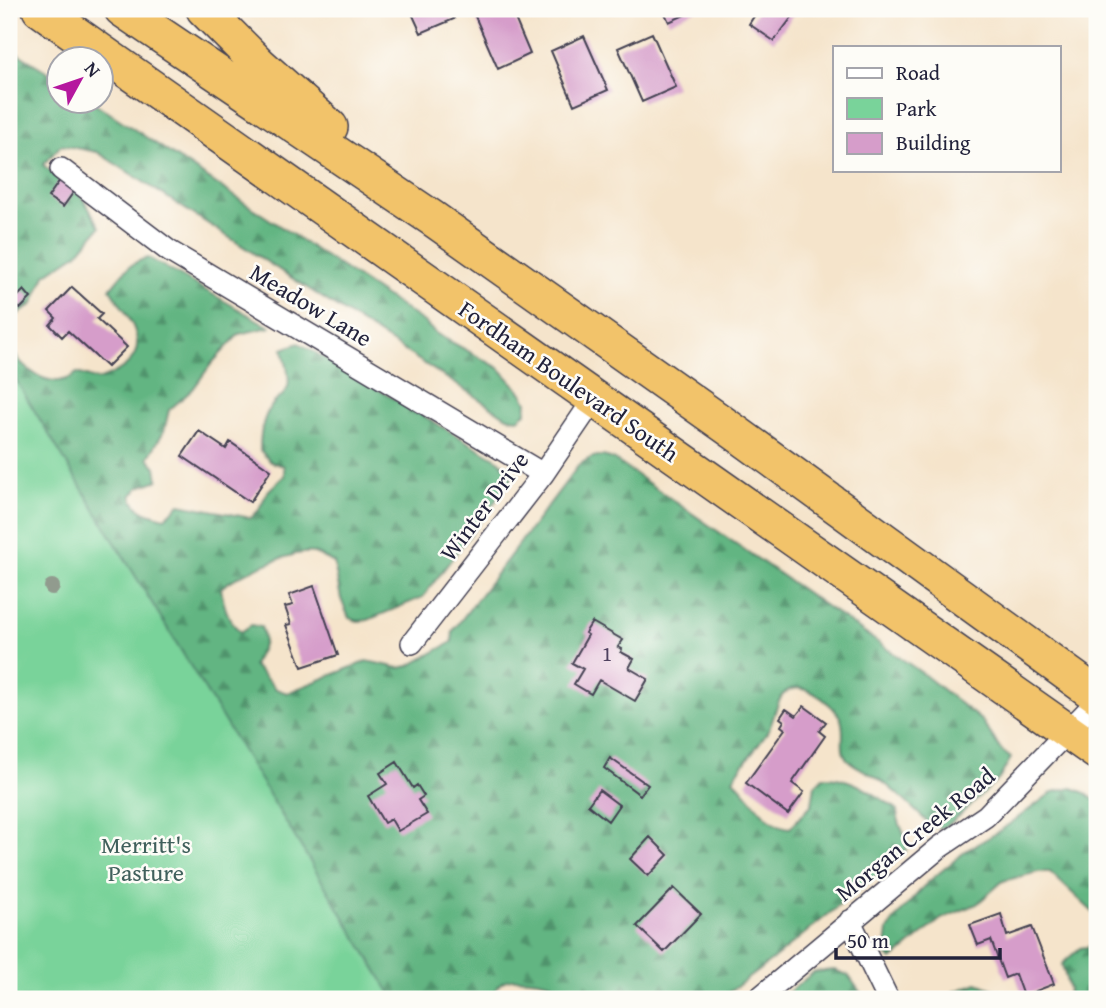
<svg xmlns="http://www.w3.org/2000/svg" width="1106" height="1008" font-family="'Gentium Book Plus',serif">
<style>
.forest{fill:url(#forest-firs);stroke:#426c5e;stroke-width:2}
.park{fill:#79d39a;stroke:#4e7a6a;stroke-width:2}
.building{fill:#d69dca}
.lines{fill:none;stroke-linecap:round;stroke-linejoin:round}
.minor-casing{stroke:#423f51;stroke-width:24}
.trunk-casing{stroke:#423f51;stroke-width:38}
.minor{stroke:#fff;stroke-width:21}
.trunk{stroke:#f2c36a;stroke-width:35}
.tree{fill:#919b8e}
.labels{text-anchor:middle;dominant-baseline:central;stroke-width:5;stroke-linejoin:round;paint-order:stroke}
.number-label{font-size:21px;fill:#4f415f}
.street-label{font-size:24px;fill:#22223b;stroke:#fdfcf7}
.park-label{font-size:24px;fill:#40605c;stroke:#fdfcf7}
</style>
<defs>
<pattern id="forest-firs" width="22" height="20" patternUnits="userSpaceOnUse" patternTransform="scale(1.75)"><rect width="22" height="20" fill="#62b582"/><path d="M5 1l3.5 6h-7zM16 11l3.5 6h-7z" fill="#50936c"/></pattern>
</defs>
<rect width="100%" height="100%" fill="#fdfcf7"/>
<filter id="ink" filterUnits="userSpaceOnUse"><feTurbulence type="fractalNoise" baseFrequency=".0143" numOctaves="2"/><feDisplacementMap in="SourceGraphic" scale="14" xChannelSelector="R" yChannelSelector="G"/><feConvolveMatrix kernelMatrix="1 2 1 2 8 2 1 2 1" color-interpolation-filters="sRGB"/></filter>
<filter id="wash" filterUnits="userSpaceOnUse"><feTurbulence type="fractalNoise" baseFrequency=".00686" numOctaves="4" result="noise"/><feDisplacementMap in="SourceGraphic" scale="28" xChannelSelector="R" yChannelSelector="G"/><feGaussianBlur stdDeviation="1.57" result="paint"/><feColorMatrix in="noise" values="0 0 0 0 0 0 0 0 0 0 0 0 0 0 0 0 0 1.4 0 .05"/><feComposite in="paint" operator="in"/></filter>
<g filter="url(#wash)">
<rect width="100%" height="100%" fill="#f5e4cb"/>
<!-- forest -->
<path class="forest" d="M9,48L59,79L60,102H93L424,322L435,333L499,368L522,393L527,402L526,413L518,419L507,417L97,152L61,145L43,165L79,192L100,227L78,253L45,275L33,304L22,312L13,316L9,331Z
M149,258L270,327L239,334L212,363L193,389L169,410L164,431L148,458L156,467L158,480L139,487L131,496C137,512 150,514 165,518L180,504L251,518L258,511L268,491L284,476V466L271,462L260,450C260,434 263,415 274,403C279,398 286,394 288,387C291,376 285,360 283,349L299,343L500,461L507,469L512,479L423,597L368,620L358,621L349,618L341,599L334,563C328,560 320,555 314,553C295,549 236,575 221,588C223,603 228,622 241,632L251,625L261,627C268,642 261,651 253,665L276,689L287,693L367,661L399,668L409,666L452,642L453,631L579,465C593,455 600,453 615,460L922,673L982,721L1002,751L1011,758L999,779L952,822L943,828L932,826C915,811 898,793 879,779C870,773 855,767 847,759C838,748 847,730 840,717C831,702 798,675 782,696C775,705 774,721 768,731C757,747 743,763 733,779C752,795 764,826 790,828L812,804L815,785L823,777C852,776 873,794 897,809C896,825 909,835 906,851L771,961L720,999H569C567,996 566,992 563,990C553,979 517,976 504,981C497,984 495,992 493,999H101L9,430V344C20,369 52,394 77,373L98,380C158,358 138,329 110,289C122,274 130,261 149,258Z
M1072,788L1085,793L1097,802V916L1050,872H1038L1003,881L977,904L941,919L892,960L885,954L888,930L894,920L927,883L967,850L1000,831L1053,792Z
M1092,946L1097,950V999H1067L1069,989L1062,964L1080,948Z
M834,970L848,975L865,999H780L814,972Z
M977,983L1003,993L1008,999H946L953,992Z"/>
<!-- park -->
<path class="park" d="M9,369L394,999H9Z"/>
<g id="blocks">
<!-- building -->
<path class="building" d="M410,9H449L454,19L421,33Z
M486,9H511L530,54L498,69L474,14Z
M663,9H698L669,22Z
M755,9H798L774,41L749,24L758,10Z
M652,33L676,87L642,102L618,48Z
M584,36L608,90L574,105L551,51Z
M60,180L75,190L63,207L48,197Z
M72,287L102,314L97,319L127,347L107,367L68,331L62,337L50,325L56,318L49,311Z
M24,290L31,298L20,309L17,306L9,314V296L16,298Z
M199,431L226,449L230,442L271,470L250,502L182,456Z
M314,586L338,655L302,667L286,625L291,624L285,607L293,605L289,595Z
M592,622L623,640L618,647L622,649L621,652L634,659L629,668L648,679L635,701L599,680L591,694L574,684L583,669L572,663L588,635L585,633Z
M804,706L826,722L819,731L825,736L792,783L804,792L788,814L746,783L785,729L781,726L784,721L780,718L786,709L796,716Z
M610,758L648,785L640,795L604,768Z
M397,762L413,788L417,785L424,796L418,800L427,814L398,831L391,819L384,823L368,796L387,784L380,773Z
M599,790L619,805L608,821L588,805Z
M650,837L668,855L648,876L630,859Z
M674,888L701,914L664,952L637,926Z
M1001,914L1007,936L1032,927L1054,984L1023,996L1015,974L1005,978L991,940L978,945L970,925Z"/>
</g>
</g>
<g filter="url(#ink)">
<use href="#blocks" fill-opacity="0" stroke="#423f51" stroke-width="2"/>
<g class="lines">
<!-- minor casing -->
<g class="minor-casing">
<path id="minor" d="M61,169L169,251L543,474
M412,643L543,474L594,399
M850,921L888,999
M758,999L940,847L986,816L1097,701"/>
</g>
<!-- trunk casing -->
<g class="trunk-casing">
<path id="trunk" d="M40,9L1097,752
M122,9L432,218L736,433L1097,695
M204,9L260,65L330,127"/>
</g>
<!-- minor -->
<use href="#minor" class="minor"/>
<!-- trunk -->
<use href="#trunk" class="trunk"/>
</g>
<!-- trees -->
<circle class="tree" cx="52" cy="587" r="8"/>
</g>
<g class="labels">
<!-- number labels -->
<g class="number-label">
<text x="607" y="653">1</text>
</g>
<!-- street labels -->
<g class="street-label">
<text transform="translate(311 305) rotate(31)">Meadow Lane</text>
<text transform="translate(569 381) rotate(35)">Fordham Boulevard South</text>
<text transform="translate(484 506) rotate(-53)">Winter Drive</text>
<text transform="translate(915 834) rotate(-39)">Morgan Creek Road</text>
</g>
<!-- park labels -->
<g class="park-label">
<text x="146" y="844">Merritt's<tspan x="146" dy="28">Pasture</tspan></text>
</g>
</g>
<!-- margin -->
<rect width="1106" height="1008" fill="none" stroke="#fdfcf7" stroke-width="35"/>
<!-- legend -->
<rect x="833" y="46" width="228" height="126" fill="#fdfcf7" stroke="#a5a5ac" stroke-width="2"/>
<rect x="847" y="68" width="35" height="10" fill="#ffffff" stroke="#a5a5ac" stroke-width="2"/>
<text x="896" y="80" font-size="21" fill="#22223b">Road</text>
<rect x="847" y="98" width="35" height="21" fill="#79d39a" stroke="#a5a5ac" stroke-width="2"/>
<text x="896" y="116" font-size="21" fill="#22223b">Park</text>
<rect x="847" y="133" width="35" height="21" fill="#d69dca" stroke="#a5a5ac" stroke-width="2"/>
<text x="896" y="150" font-size="21" fill="#22223b">Building</text>
<!-- north arrow -->
<g transform="translate(80 80) rotate(50)"><circle r="33" fill="#fdfcf7" stroke="#a5a5ac" stroke-width="2"/>
<path d="M0-5L12 26L0 18L-12 26Z" fill="#b5179e"/>
<text y="-10" font-size="19" font-weight="bold" text-anchor="middle" fill="#22223b">N</text>
</g>
<!-- scale -->
<path d="M836 948v10h164v-10" fill="none" stroke="#22223b" stroke-width="3.5"/>
<text x="847" y="948" font-size="21" fill="#22223b" stroke="#fdfcf7" stroke-width="5" paint-order="stroke">50 m</text>
</svg>
